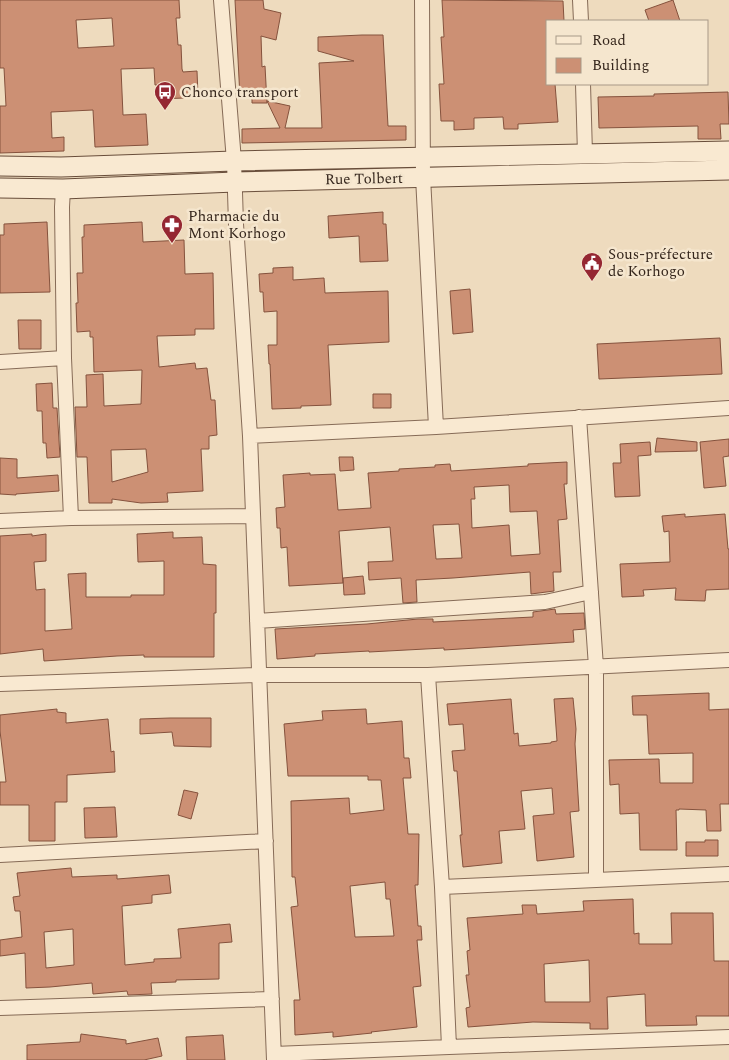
<svg xmlns="http://www.w3.org/2000/svg" width="729" height="1060" font-family="Spectral,serif">
<style>
.building{fill:#cc9074;stroke:#85523d;fill-rule:evenodd}
.lines{fill:none;stroke-linecap:round;stroke-linejoin:round}
.street-casing{stroke:#866b57;stroke-width:16}
.secondary-casing{stroke:#684d3a;stroke-width:21}
.street{stroke:#f9e9d1;stroke-width:14}
.secondary{stroke:#f9e9d1;stroke-width:19}
.labels{text-anchor:middle;dominant-baseline:central;stroke-width:5;stroke-linejoin:round;paint-order:stroke}
.poi-label{font-size:15px;fill:#35261c;stroke:#f5e6ce;text-anchor:start}
.street-label{font-size:15px;fill:#35261c;stroke:#f5e6ce}
</style>
<rect width="100%" height="100%" fill="#eedbbe"/>
<!-- building -->
<path class="building" d="M0,0H179L180,18H176L178,45H181L182,69L183,72L197,71L198,95L184,96V98L158,99L157,85H155L154,68L121,69L123,115L146,114L148,145L95,147L93,110L51,112L52,138L64,137V151L0,153V106H6L4,68H0ZM112,18L114,46L78,48L76,20Z
M235,0H263L264,9L281,13L276,40L261,36L262,67L265,66L267,103H252V97L240,98Z
M442,0L563,1L564,21H548V84H555L558,122L518,124V129H504L503,117L474,118V129L454,130V121H441L439,84H444L441,37H444Z
M673,0L680,21H649L645,10Z
M362,35H383L388,126H406V140L242,143V129L280,128L267,101L290,106L285,128H322L319,63L354,61L318,51V37Z
M728,92L729,124H720L721,139H698V126L599,128L598,97L654,96V94Z
M383,212V224H386L388,261L360,262L359,236L329,238L328,216Z
M47,222L50,292L0,293V235H4V224Z
M142,222L143,242L184,240L185,274L213,273L214,329H195V335L157,336L159,367L195,363L196,369L207,368L211,400H215L217,435L209,436V449H201L203,491L167,493L168,502L141,503L112,499V503H89L87,457H77L75,407H87L86,375L103,374L104,406L141,404L142,370L94,372L93,337H90V331L77,332L76,303H78L77,273H83L82,237H84V225ZM146,449L148,472L112,482L111,450Z
M293,267V280L324,278L325,293L388,291L389,342L328,345L331,405L301,406V408L272,409L270,364H269L268,345H277V311L264,312L263,292H260L259,274L273,273V268Z
M470,289L473,332L453,334L450,291Z
M18,320H41V349H19Z
M720,338L722,374L599,379L597,344Z
M52,383L53,408H57L60,457L47,458L46,443H43L42,411H37L36,384Z
M373,394H391V408H373Z
M657,438L697,442V451L655,452Z
M729,439V456L723,457L726,486L704,488L700,442Z
M650,442L651,455L638,456L640,496L615,497L613,463H621L620,444Z
M339,457H353L354,470L340,471Z
M0,458L17,459V478L58,475L59,491L16,494V495L0,494Z
M567,462V484H564L567,519L558,520L561,572H553L554,591L531,594L530,572L453,578L416,580L417,602L403,603L401,578L369,580L368,562L393,561L390,527L339,531L343,583L289,586L287,547L281,548L280,528H277L276,508L285,507L283,475L310,473V475L335,474L338,510L371,508L368,473L399,471V469L435,467V465L450,464L451,471L528,466V464ZM509,485L510,512L537,511L540,554L511,556L509,525L472,528L471,499H475L474,487ZM459,524L462,558L436,559L433,525Z
M685,514V517L725,514L728,549H729V589L706,590L705,601L675,600L676,588L643,590L644,596L622,597L620,564L670,562L669,531L664,532L662,516Z
M173,532V538L202,537L203,564L216,565V613H214V657H144V655L117,656L44,661L43,649L0,654V536L32,534V536L46,534V561L34,562L36,590L45,589V631L72,629L68,574L86,573V597H131V595H164V561L138,562L137,534Z
M363,576L365,594L344,595L343,578Z
M555,609L556,614L584,613L585,629L573,630L574,642L444,650V648L369,652V651L315,654V656L277,659L275,629L367,624L418,619H433V622L533,617V612Z
M709,693V710L729,709V804H720L721,831H707L706,810L679,809V810H676L677,850H640L639,813L620,814L619,784L610,785L609,760L659,759L660,783H693V753L649,754L647,715H633L632,696Z
M573,698L576,729L575,744L579,811L570,812L574,857L537,861L533,816L554,814L552,788L521,791L525,829L499,831L502,863L463,867L460,835H462L457,771H454L452,751L465,750L463,724L449,725L447,704L511,699L514,734L518,733L519,746L551,743V742L557,741L554,699Z
M57,709V712L66,713V723L108,719L111,752L114,751L115,772L67,775V802H55V841H29V805H0V782H6L0,731V715Z
M366,709L367,724L402,721L404,758H409L411,778H403L408,834H419L418,885H415L418,926H421L422,940H417L421,986L413,987L417,1027L371,1032L372,1033L333,1037V1032L295,1035L294,1000H300L291,907L298,906L295,877H292L291,801L349,798L350,814L384,810L381,780H368V776H288L284,724L323,720L322,711ZM385,882L386,899H390L394,936L355,937L350,886Z
M170,718H211V747L174,746L172,732L140,734V719Z
M184,790L198,793L191,819L178,815Z
M115,807L117,837L85,838L84,808Z
M705,840H718V856H686V842H705Z
M71,868L72,877L117,875V879L169,875L171,893L152,895V903L122,906L125,965L154,962V959L181,958L178,929L230,924L232,942L219,943V979L176,980V982L151,983L152,994L128,995L127,991L93,994L92,983L50,987L26,988L25,953L0,956V940L22,937L20,911H15L13,897L20,896L17,873ZM73,929L74,965L46,968L44,932Z
M633,899L634,934L639,933V944H672L671,913H713L714,961H729V1016H696L697,1025L646,1026L645,994L607,997L608,1029H590V1023L533,1022L468,1027L466,1008L470,1007L466,975H469L467,951L470,950L467,918L523,914L522,905H536L537,914L584,911L583,901ZM589,960L590,1002H545L544,964Z
M81,1034L126,1040V1044L158,1038L162,1056L144,1060H27V1045L80,1042Z
M223,1035L225,1060H187L186,1037Z"/>
<g class="lines">
<!-- street casing -->
<g class="street-casing">
<path id="street" d="M221,0L234,161L236,224L250,436L274,1060
M422,0L423,177L436,427
M580,0L581,21
M583,84L585,154
M63,189L62,207L64,358L71,518
M0,362L64,358
M579,417L596,667V880
M250,436L436,427L729,408
M0,521L71,518L253,516
M257,621L545,602L591,592
M428,675L442,887L449,1047
M0,684L259,675H428L729,660
M0,855L266,841
M442,887L729,874
M0,1008L272,999
M274,1054L449,1047L729,1037"/>
</g>
<!-- secondary casing -->
<g class="secondary-casing">
<path id="secondary" d="M0,166L61,167L234,161L729,151
M0,188L63,189L235,182L729,170"/>
</g>
<!-- street -->
<use href="#street" class="street"/>
<!-- secondary -->
<use href="#secondary" class="secondary"/>
</g>
<!-- icons -->
<defs>
<g id="bus-pin" transform="scale(1.125)"><path d="M0 17L-7.5 6A9.5 9.5 0 1 1 7.5 6Z" fill="#952732" stroke="#f5e6ce"/><path d="M-5-6H5V4H4V6H2V4H-2V6H-4V4H-5ZM-3.5-4V0h7V-4ZM-3.5 1.2v1.5H-2V1.2ZM2 1.2v1.5H3.5V1.2Z" fill="#fff"/></g>
<g id="pharmacy-pin" transform="scale(1.125)"><path d="M0 17L-7.5 6A9.5 9.5 0 1 1 7.5 6Z" fill="#952732" stroke="#f5e6ce"/><path d="M-2-6h4v4h4v4h-4v4h-4v-4h-4v-4h4Z" fill="#fff"/></g>
<g id="civic-pin" transform="scale(1.125)"><path d="M0 17L-7.5 6A9.5 9.5 0 1 1 7.5 6Z" fill="#952732" stroke="#f5e6ce"/><path d="M-.6-6.5H3V-4.5H.6V-3L4-1V1h2V6H-6V1h2V-1L-.6-3ZM-1.2 2.5V6h2.4V2.5Z" fill="#fff"/></g>
</defs>
<g fill-rule="evenodd">
<use href="#bus-pin" x="165" y="92"/>
<use href="#pharmacy-pin" x="172" y="225"/>
<use href="#civic-pin" x="592" y="263"/>
</g>
<g class="labels">
<!-- poi labels -->
<g class="poi-label">
<text x="181" y="92">Chonco transport</text>
<text x="188" y="216">Pharmacie du<tspan x="188" dy="17">Mont Korhogo</tspan></text>
<text x="608" y="254">Sous-préfecture<tspan x="608" dy="17">de Korhogo</tspan></text>
</g>
<!-- street labels -->
<g class="street-label">
<text transform="translate(364 179) rotate(-1)">Rue Tolbert</text>
</g>
</g>
<!-- legend -->
<rect x="546" y="20" width="162" height="65" fill="#f5e6ce" stroke="#a89987"/>
<rect x="556" y="36" width="25" height="8" fill="#f9e9d1" stroke="#a89987"/>
<text x="592" y="45" font-size="15" fill="#35261c">Road</text>
<rect x="556" y="58" width="25" height="15" fill="#cc9074" stroke="#a89987"/>
<text x="592" y="70" font-size="15" fill="#35261c">Building</text>
</svg>
